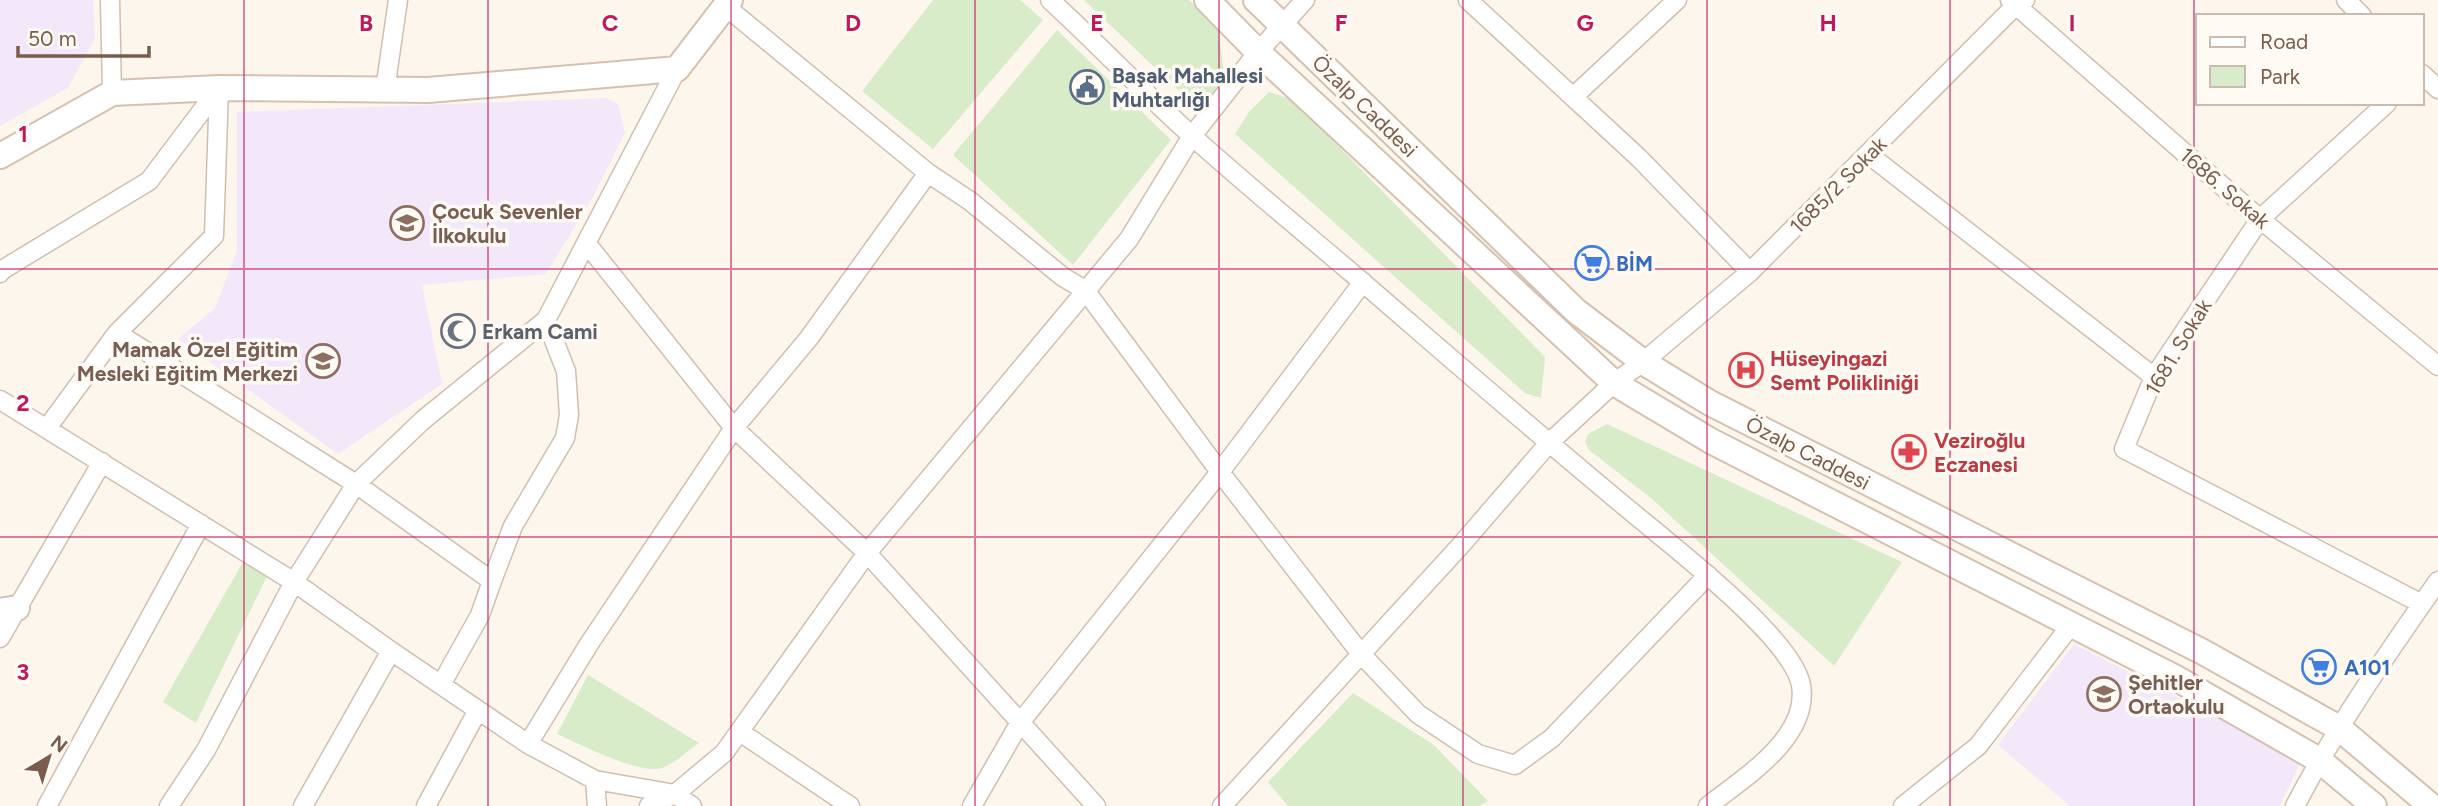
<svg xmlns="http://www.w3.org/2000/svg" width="2438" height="806" font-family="Figtree,sans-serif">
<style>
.education{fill:#f3e8fa}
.green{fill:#d8ecc9}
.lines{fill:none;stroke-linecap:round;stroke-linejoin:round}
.street-casing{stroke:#d1beb0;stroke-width:21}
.secondary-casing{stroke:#d6c0b0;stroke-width:28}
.street{stroke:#fff;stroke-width:18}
.secondary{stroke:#fff;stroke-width:24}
.grid{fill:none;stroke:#c2185b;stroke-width:2;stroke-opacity:0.55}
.labels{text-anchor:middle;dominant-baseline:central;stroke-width:7;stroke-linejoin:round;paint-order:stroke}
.service-label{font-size:21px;font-weight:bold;fill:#4e5e75;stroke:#fffaf3;text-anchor:start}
.street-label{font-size:21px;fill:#7a5c4d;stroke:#fffaf3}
.education-label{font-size:21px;font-weight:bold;fill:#785e54;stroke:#fffaf3;text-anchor:start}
.shop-label{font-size:21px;font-weight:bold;fill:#366cbe;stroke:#fffaf3;text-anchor:start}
.worship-label{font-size:21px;font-weight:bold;fill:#5b616d;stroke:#fffaf3;text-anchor:start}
.health-label{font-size:21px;font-weight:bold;fill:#be3a42;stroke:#fffaf3;text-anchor:start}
.grid-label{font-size:23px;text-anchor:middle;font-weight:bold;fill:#c2185b;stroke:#fffaf3;stroke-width:7;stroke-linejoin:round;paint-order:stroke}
</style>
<rect width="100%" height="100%" fill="#fdf6ec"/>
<!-- education -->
<path class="education" d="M0,0H93L95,38L68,88L0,126Z
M606,98L618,104L625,133L594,195L546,274L422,285L442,384L338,454L178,339L215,308L237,251V112Z
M2074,644L2301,761L2280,806H2070L1998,745Z"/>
<!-- green -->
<path class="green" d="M933,0H1020L1043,20L933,149L862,91Z
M1084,0H1189L1218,28L1224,73L1214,95L1196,107Z
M1057,30L1171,140L1073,265L953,155Z
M1269,92L1292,99L1545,357L1541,398L1525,393L1235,134L1249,112Z
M1607,424L1902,562L1834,666L1652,499L1589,450L1585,442L1588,434Z
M243,562L267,576L196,723L163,702Z
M588,675L699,743C688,750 675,764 662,768C640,775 579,744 557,734Z
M1353,693L1434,745L1488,801L1479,806H1288L1268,782Z"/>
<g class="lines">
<!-- street casing -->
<g class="street-casing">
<path id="street" d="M110,0L112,93
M1050,0C1098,44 1143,92 1191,135C1244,183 1299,228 1353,274C1454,361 1553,448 1656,532C1691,561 1793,642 1801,685C1810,738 1743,778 1708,806
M1468,0L1639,158L1750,272
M2010,0L2260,219L2438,366
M2346,0L2362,16
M725,6L928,173L970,201L1063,277L1085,290L1220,472L1361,654L1418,714L1478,754L1515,765L1552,738L1708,575
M2422,74L2438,89
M219,88L214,236L117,333L356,484L492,581L480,615L442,683
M385,90L398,0
M1573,97L1677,0
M2387,103L2260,219L2154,377L2124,449L2422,604
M1868,154L2154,377
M587,244L734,428L867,553L1096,806
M0,273L2,270L149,181L219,88
M0,400L294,582L391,651L528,744L595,780L675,794L724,753L867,553L1129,239L1192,136L1258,52L1305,0
M47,428L117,333
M492,581L513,526L565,438L569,415L566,371L546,320
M0,638L102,462
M740,732L850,806
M528,744L589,644L734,428L809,338L928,173
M595,780L597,806
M47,806L201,524
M169,806L206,750L294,582L356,484L423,420L546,320L677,69
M303,806L391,651
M426,806L478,710
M649,806L675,794L692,806
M972,806L1019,724L1220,472L1363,282
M1222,806L1461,545L1549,443L1614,383L1643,362L1750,272L2015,6L2025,0
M1903,806L1978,746L2071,625
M2295,806C2336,727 2387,654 2438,581"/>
</g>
<!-- secondary casing -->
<g class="secondary-casing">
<path id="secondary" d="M1207,0L1258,52L1614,383L1711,441L2174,677L2319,760L2374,806
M1256,0L1576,311L1643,362L1710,403L2203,652L2339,728L2431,806
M0,156L112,93L219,88L428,90L677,69L730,0
M0,611L17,608"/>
</g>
<!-- street -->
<use href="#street" class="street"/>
<!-- secondary -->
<use href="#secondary" class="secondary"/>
</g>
<!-- grid -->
<path class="grid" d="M244,0V806M488,0V806M731,0V806M975,0V806M1219,0V806M1463,0V806M1707,0V806M1950,0V806M2194,0V806M0,269H2438M0,537H2438"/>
<!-- icons -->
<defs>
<g id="civic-ring" transform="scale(1.75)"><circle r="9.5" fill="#fffaf3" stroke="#5c6f8a" stroke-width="1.5"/><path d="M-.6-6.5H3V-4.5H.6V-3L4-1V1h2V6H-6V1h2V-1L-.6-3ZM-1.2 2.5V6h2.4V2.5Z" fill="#5c6f8a"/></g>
<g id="school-ring" transform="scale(1.75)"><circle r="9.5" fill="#fffaf3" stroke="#8d6e63" stroke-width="1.5"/><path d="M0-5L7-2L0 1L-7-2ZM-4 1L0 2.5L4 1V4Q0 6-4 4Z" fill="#8d6e63"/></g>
<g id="supermarket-ring" transform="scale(1.75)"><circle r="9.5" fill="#fffaf3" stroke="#3f7fe0" stroke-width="1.5"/><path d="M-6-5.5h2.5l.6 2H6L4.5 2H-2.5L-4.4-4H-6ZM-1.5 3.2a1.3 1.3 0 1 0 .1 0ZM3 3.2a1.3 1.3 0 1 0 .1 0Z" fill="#3f7fe0"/></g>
<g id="mosque-ring" transform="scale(1.75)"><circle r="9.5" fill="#fffaf3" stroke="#6b7280" stroke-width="1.5"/><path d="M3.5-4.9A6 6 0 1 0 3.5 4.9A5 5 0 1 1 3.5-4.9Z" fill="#6b7280"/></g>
<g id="hospital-ring" transform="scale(1.75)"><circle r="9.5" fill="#fffaf3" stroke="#e0444e" stroke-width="1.5"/><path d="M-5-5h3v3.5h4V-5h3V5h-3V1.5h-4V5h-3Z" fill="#e0444e"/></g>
<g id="pharmacy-ring" transform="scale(1.75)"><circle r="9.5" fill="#fffaf3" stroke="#e0444e" stroke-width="1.5"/><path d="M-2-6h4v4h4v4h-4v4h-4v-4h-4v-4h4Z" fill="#e0444e"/></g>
</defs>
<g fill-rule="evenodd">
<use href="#civic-ring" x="1087" y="87"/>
<use href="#school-ring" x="407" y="223"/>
<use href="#supermarket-ring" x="1592" y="263"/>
<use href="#mosque-ring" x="458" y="331"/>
<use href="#school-ring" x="323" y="361"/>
<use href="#hospital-ring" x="1746" y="370"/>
<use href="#pharmacy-ring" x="1909" y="452"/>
<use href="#supermarket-ring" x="2319" y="667"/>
<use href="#school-ring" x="2104" y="694"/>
</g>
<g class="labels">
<!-- service labels -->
<g class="service-label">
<text x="1112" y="75">Başak Mahallesi<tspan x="1112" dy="24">Muhtarlığı</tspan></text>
</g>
<!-- street labels -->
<g class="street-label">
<text transform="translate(1365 106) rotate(44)">Özalp Caddesi</text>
<text transform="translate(1838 185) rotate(-45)">1685/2 Sokak</text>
<text transform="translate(2225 188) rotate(41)">1686. Sokak</text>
<text transform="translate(2178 347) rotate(-59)">1681. Sokak</text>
<text transform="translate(1808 453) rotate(27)">Özalp Caddesi</text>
</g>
<!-- education labels -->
<g class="education-label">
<text x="432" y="211">Çocuk Sevenler<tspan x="432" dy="24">İlkokulu</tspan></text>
<text x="298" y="349" text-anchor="end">Mamak Özel Eğitim<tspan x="298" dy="24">Mesleki Eğitim Merkezi</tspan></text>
<text x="2128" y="682">Şehitler<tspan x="2128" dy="24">Ortaokulu</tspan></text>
</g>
<!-- shop labels -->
<g class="shop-label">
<text x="1616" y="263">BİM</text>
<text x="2344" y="667">A101</text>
</g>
<!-- worship labels -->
<g class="worship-label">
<text x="482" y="331">Erkam Cami</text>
</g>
<!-- health labels -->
<g class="health-label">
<text x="1770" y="358">Hüseyingazi<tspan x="1770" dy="24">Semt Polikliniği</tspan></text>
<text x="1934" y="440">Veziroğlu<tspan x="1934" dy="24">Eczanesi</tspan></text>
</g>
</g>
<g class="grid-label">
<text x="366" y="31">B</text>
<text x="610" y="31">C</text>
<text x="853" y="31">D</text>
<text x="1097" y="31">E</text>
<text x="1341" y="31">F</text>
<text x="1585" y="31">G</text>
<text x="1828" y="31">H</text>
<text x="2072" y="31">I</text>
<text x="23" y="142">1</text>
<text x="23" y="411">2</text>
<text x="23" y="680">3</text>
</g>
<!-- legend -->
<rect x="2196" y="14" width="228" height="91" fill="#fffaf3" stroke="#cabbb1" stroke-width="2"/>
<rect x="2210" y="37" width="35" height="10" fill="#ffffff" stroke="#cabbb1" stroke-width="2"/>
<text x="2260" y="49" font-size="21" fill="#7a5c4d">Road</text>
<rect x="2210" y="66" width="35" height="21" fill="#d8ecc9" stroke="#cabbb1" stroke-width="2"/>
<text x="2260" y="84" font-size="21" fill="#7a5c4d">Park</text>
<!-- north arrow -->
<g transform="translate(49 757) rotate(38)" stroke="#fffaf3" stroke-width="5" paint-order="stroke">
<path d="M0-5L12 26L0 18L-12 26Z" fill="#7a5c4d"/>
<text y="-10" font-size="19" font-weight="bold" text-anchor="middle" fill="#7a5c4d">N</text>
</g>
<!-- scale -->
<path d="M18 46v10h131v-10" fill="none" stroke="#7a5c4d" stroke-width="3.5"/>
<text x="28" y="46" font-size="21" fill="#7a5c4d" stroke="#fffaf3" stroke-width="5" paint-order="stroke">50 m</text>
</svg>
